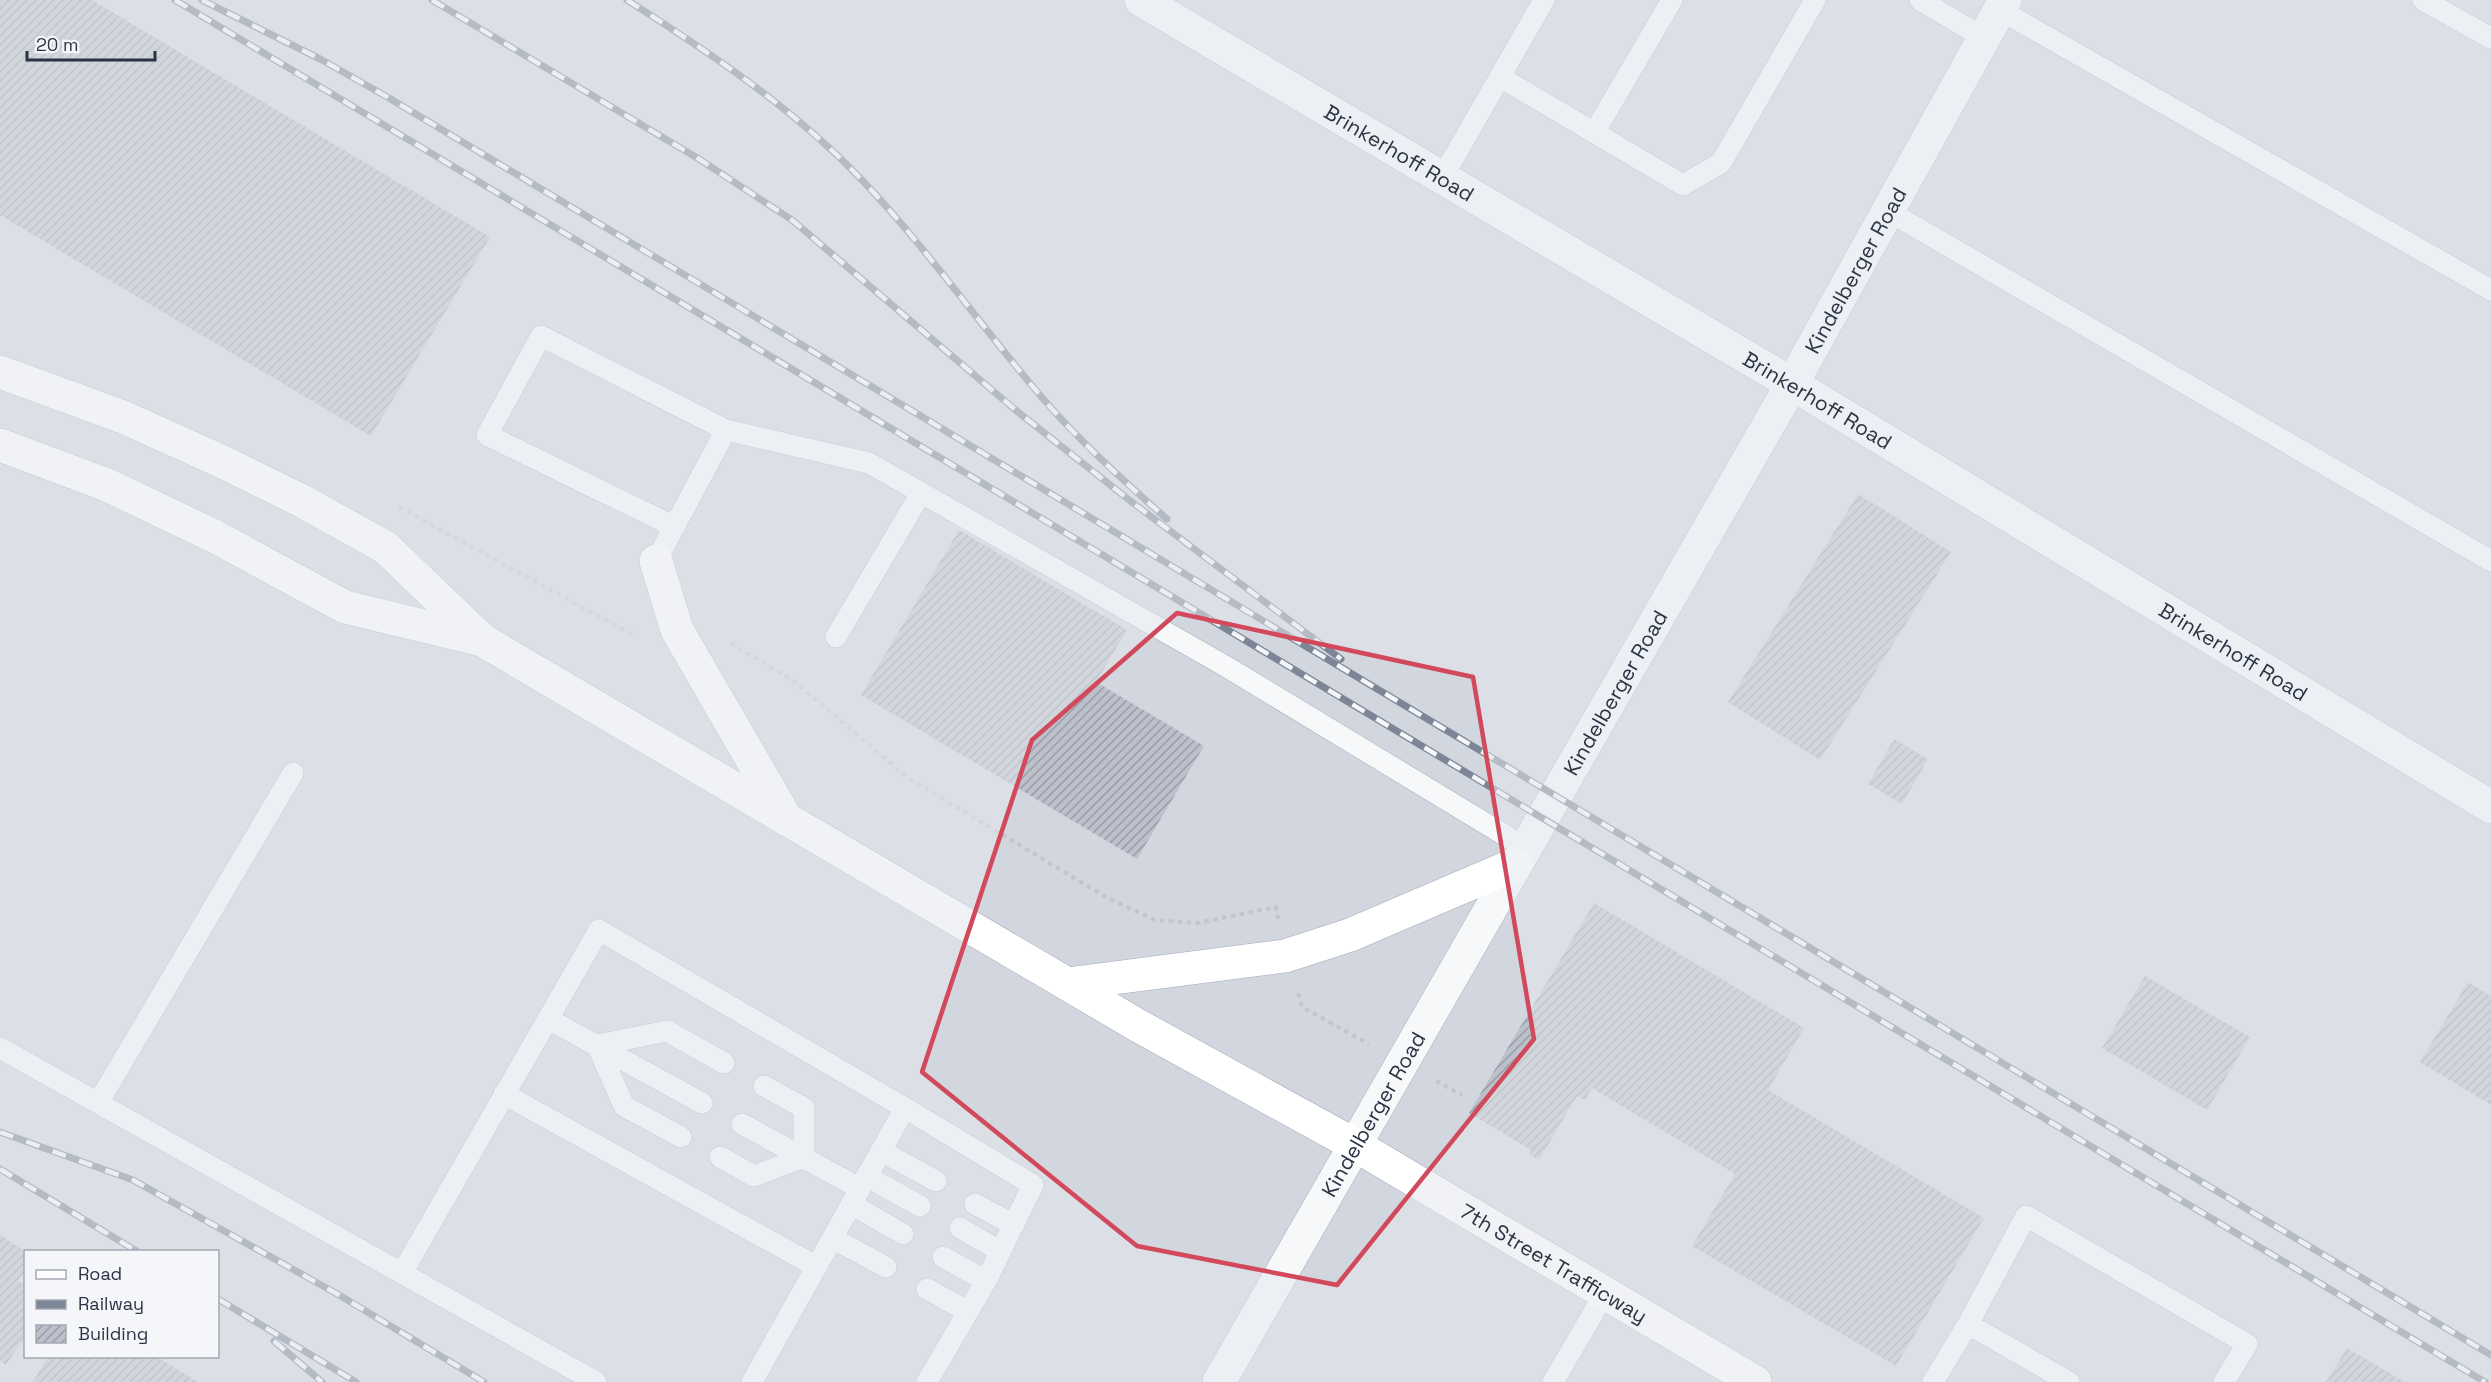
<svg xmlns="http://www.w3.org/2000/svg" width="2491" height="1382" font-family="'Space Grotesk',sans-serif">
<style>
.built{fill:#d2d6de;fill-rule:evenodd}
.building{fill:url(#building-hatch)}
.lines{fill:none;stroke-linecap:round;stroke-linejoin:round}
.lane-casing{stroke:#a9aeb7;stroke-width:22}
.street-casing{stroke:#a9aeb7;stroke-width:34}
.primary-casing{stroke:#a3abb8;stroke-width:34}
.path{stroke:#c2c5cb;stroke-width:4;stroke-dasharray:4.5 4.5;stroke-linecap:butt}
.lane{stroke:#f7f8fa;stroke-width:21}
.street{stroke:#f7f8fa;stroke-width:33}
.primary{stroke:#fff;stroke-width:33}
.rail-casing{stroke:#7d8696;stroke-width:7}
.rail{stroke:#f4f6f9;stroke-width:4.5;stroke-dasharray:14;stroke-linecap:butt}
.marked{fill:none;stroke:#d1495b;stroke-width:4.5;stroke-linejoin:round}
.labels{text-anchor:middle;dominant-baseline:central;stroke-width:6;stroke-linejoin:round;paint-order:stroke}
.street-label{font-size:21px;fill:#2b3445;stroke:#f4f6f9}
</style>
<defs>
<pattern id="building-hatch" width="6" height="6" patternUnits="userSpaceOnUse" patternTransform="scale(1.5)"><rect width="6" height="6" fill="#bbc0ca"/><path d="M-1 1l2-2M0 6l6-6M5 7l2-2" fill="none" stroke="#989da6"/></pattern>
</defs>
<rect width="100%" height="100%" fill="#e4e7ec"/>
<!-- built -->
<path class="built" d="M0,0H2491V1382H0ZM26,1252H218V1356H26Z"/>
<!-- building -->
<path class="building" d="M0,0H92L490,237L371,436L0,215Z
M1858,494L1951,552L1820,760L1728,702Z
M959,530L1127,630L1096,682L1204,746L1137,859L861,695Z
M1894,739L1928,759L1902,804L1868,784Z
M1594,903L1804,1028L1768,1090L1984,1218L1896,1366L1692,1246L1735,1174L1592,1088L1585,1100L1577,1096L1539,1160L1529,1154L1531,1150L1469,1113Z
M2145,976L2250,1037L2207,1110L2102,1048Z
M2468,982L2491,996V1105L2420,1062Z
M0,1235L26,1252V1270L18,1281L26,1286V1336L6,1365L0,1361Z
M2347,1348L2405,1382H2326Z
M48,1356H155L198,1382H33Z"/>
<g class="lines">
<!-- lane casing -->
<g class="lane-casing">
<path id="lane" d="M1920,0L1984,38
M2423,0L2491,38
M2000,10L2491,290
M1500,77L1683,185L1721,163L1815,0
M1594,133L1672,0
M1442,178L1544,0
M1888,211L2491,561
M675,527L487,435L541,336L726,430
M656,561L726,430L869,463L1227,667L1526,848
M836,637L921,493
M548,1019L702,1103
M597,1045L667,1031L724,1063
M597,1045L624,1106L681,1137
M0,1048L596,1382
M504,1094L817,1267
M98,1103L293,773
M905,1108L1033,1185L986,1281L927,1382
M742,1124L859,1188
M881,1151L936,1181
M720,1157L754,1176L804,1157V1108L764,1086
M866,1176L920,1206
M851,1204L903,1234
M975,1204L1014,1225
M960,1228L1000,1251
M832,1238L886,1267
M943,1257L986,1281
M402,1273L599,930L905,1108L752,1382
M927,1289L967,1311
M1968,1324L2069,1382
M1553,1382L1605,1293
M1933,1382L1968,1324L2026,1216L2247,1344L2224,1382"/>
</g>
<!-- street casing -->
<g class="street-casing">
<g id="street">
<path id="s1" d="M1141,0L1792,384L2491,807"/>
<path id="s2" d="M1219,1382L1792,384L2005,0"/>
</g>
</g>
<!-- primary casing -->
<g class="primary-casing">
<g id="primary">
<path id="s3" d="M0,372L123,417L225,463L302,501L385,547L482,640L1137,1025L1355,1145L1755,1382"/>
<path d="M0,445L107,485L214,536L345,607L482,640"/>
<path d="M656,561L677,630L787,820"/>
<path d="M1067,984L1285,956L1350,935L1516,864"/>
</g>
</g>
<!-- path -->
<path class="path" d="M399,507L631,634L638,633
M731,643L795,682L908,778L1106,897L1155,920L1198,923L1276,907L1278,919
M1298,993L1302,1007L1369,1044
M1436,1081L1462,1095"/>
<!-- lane -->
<use href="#lane" class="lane"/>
<!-- street -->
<use href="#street" class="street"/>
<!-- primary -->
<use href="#primary" class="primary"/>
<!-- rail casing -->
<g class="rail-casing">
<path id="rail" d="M175,0L2485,1382
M202,0L322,60L389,98L2491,1355
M432,0L699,159L792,220L1018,412L1133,503L1341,659
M627,0C710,53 792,107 861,179C930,251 986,334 1052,409C1087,448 1127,484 1167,519
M0,1132L133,1180L339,1295L484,1382
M0,1169L138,1252
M218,1299L356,1382
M274,1341L322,1382"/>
</g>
<!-- rail -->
<use href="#rail" class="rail"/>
</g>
<!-- marked area -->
<path d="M0 0H2491V1382H0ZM1177,613L1473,677L1534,1039L1337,1285L1137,1246L922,1072L1032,740Z" fill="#e4e7ec" fill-opacity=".55" fill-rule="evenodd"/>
<path class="marked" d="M1177,613L1473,677L1534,1039L1337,1285L1137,1246L922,1072L1032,740Z"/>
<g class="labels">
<!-- street labels -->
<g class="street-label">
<text stroke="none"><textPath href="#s1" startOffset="300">Brinkerhoff Road</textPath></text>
<text stroke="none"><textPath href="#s2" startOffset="1281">Kindelberger Road</textPath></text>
<text stroke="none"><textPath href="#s1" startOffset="786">Brinkerhoff Road</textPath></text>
<text stroke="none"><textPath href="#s1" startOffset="1272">Brinkerhoff Road</textPath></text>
<text stroke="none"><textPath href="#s2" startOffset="795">Kindelberger Road</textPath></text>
<text stroke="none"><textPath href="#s2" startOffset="309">Kindelberger Road</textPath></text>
<text stroke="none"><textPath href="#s3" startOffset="1798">7th Street Trafficway</textPath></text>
</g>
</g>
<!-- legend -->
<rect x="24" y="1250" width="195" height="108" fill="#f4f6f9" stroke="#a4a8b1" stroke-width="1.5"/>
<rect x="36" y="1270" width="30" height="9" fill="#ffffff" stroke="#a4a8b1" stroke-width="1.5"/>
<text x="78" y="1280" font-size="18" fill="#2b3445">Road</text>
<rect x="36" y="1300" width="30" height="9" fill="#7d8696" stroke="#a4a8b1" stroke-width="1.5"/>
<text x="78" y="1310" font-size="18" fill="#2b3445">Railway</text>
<rect x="36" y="1325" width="30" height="18" fill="url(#building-hatch)" stroke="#a4a8b1" stroke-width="1.5"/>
<text x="78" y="1340" font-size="18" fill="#2b3445">Building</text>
<!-- scale -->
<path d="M27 51v9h128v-9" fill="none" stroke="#2b3445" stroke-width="3"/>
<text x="36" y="51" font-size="18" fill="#2b3445" stroke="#f4f6f9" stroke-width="4.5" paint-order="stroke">20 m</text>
</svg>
